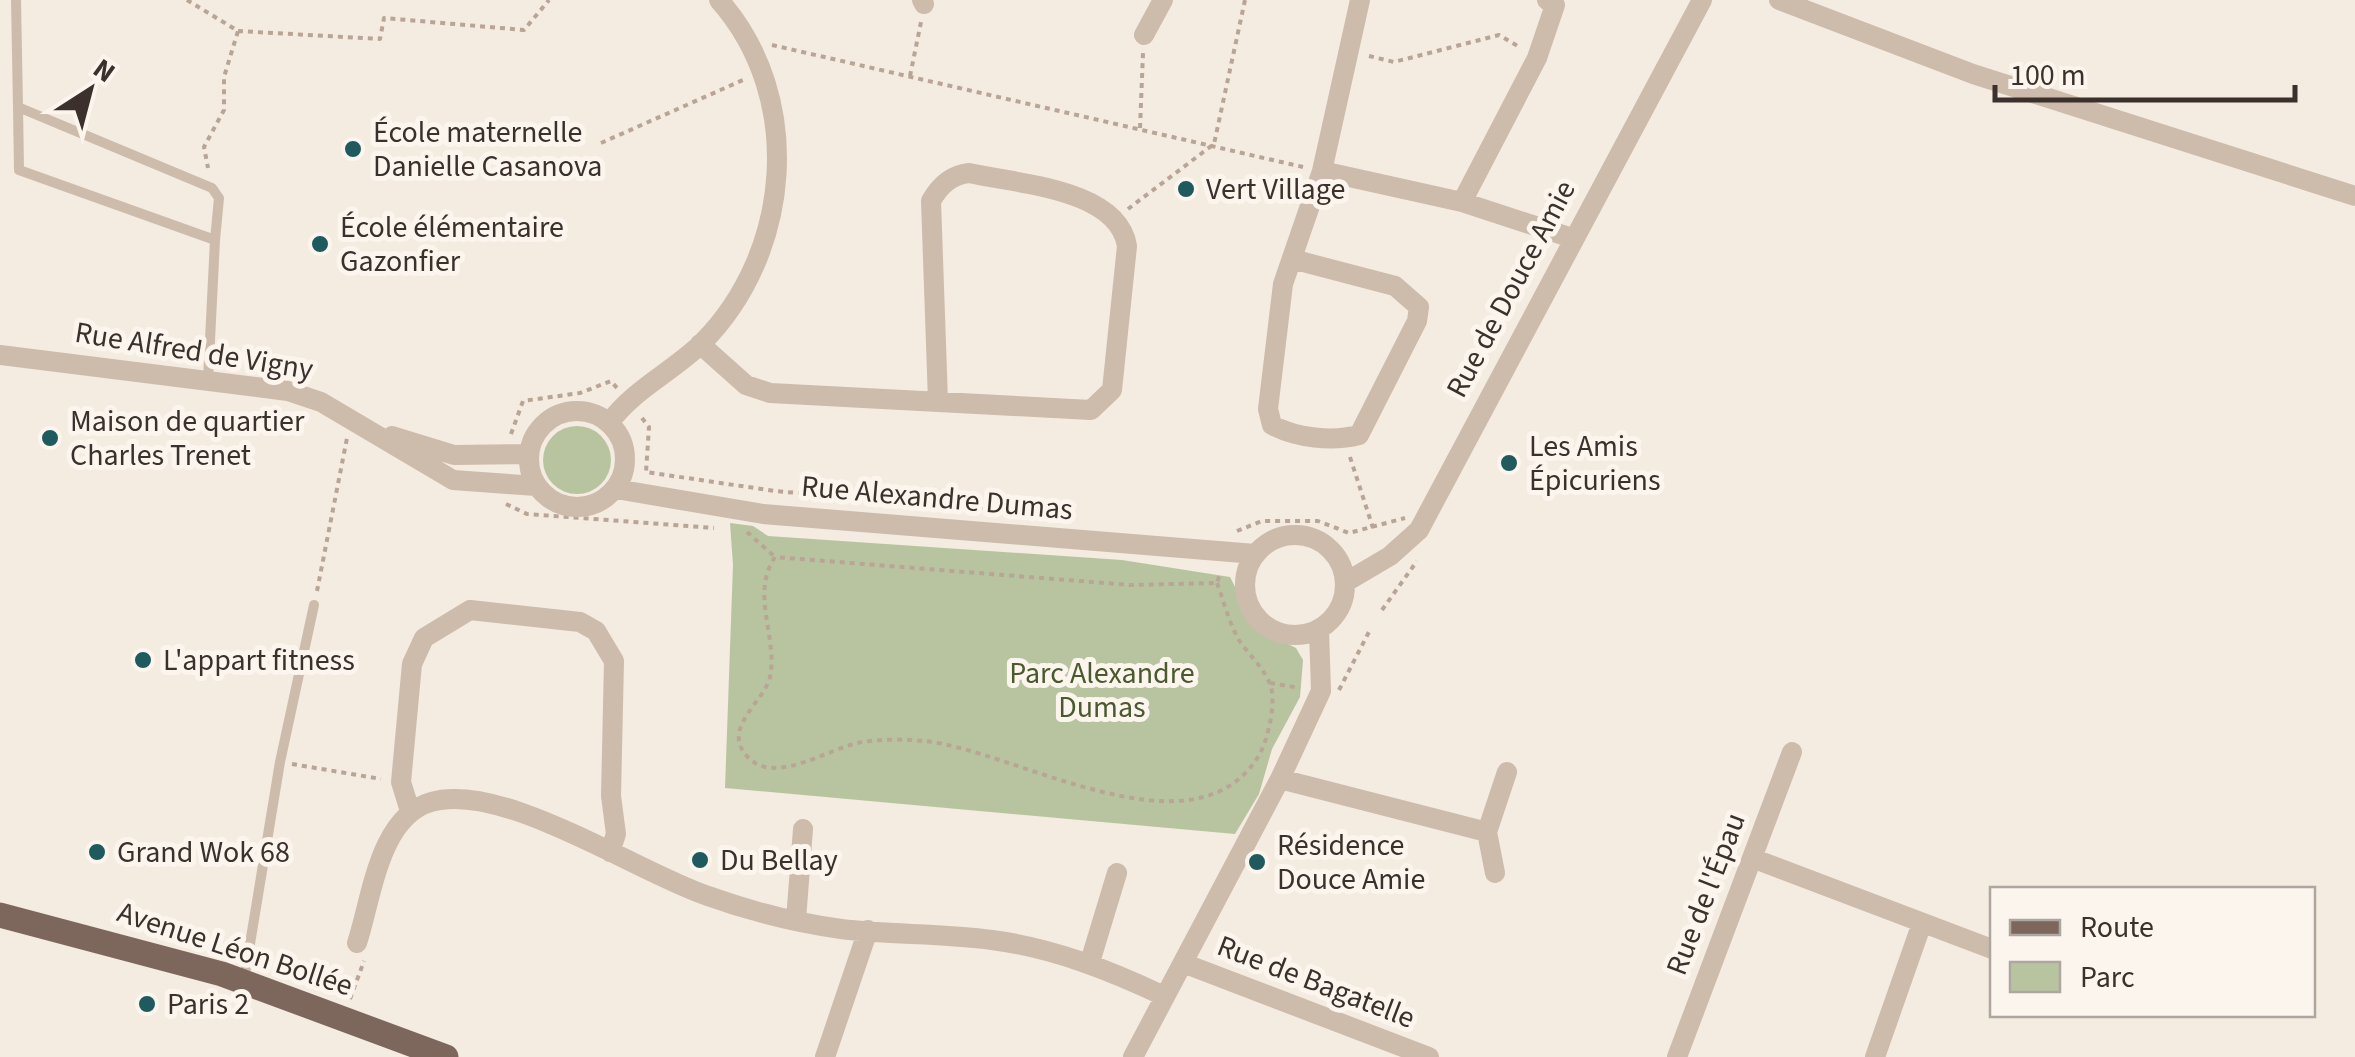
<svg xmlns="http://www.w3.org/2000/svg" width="2355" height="1057" font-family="'Source Sans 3',sans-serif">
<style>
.green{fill:#b8c4a0}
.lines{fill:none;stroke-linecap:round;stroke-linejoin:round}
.path{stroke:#b9a596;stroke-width:4;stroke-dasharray:5 5;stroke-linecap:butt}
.service{stroke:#cdbbac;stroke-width:10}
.minor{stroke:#cdbbac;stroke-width:20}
.primary{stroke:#7d675c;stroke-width:25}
.poi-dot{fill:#1f5a5e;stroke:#fbf5ee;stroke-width:4}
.labels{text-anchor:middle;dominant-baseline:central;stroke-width:10;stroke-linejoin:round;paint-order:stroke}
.poi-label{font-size:30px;fill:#3b302b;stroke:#fbf5ee;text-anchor:start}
.street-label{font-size:30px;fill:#3b302b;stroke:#fbf5ee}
.park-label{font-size:30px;fill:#4a5a2e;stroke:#fbf5ee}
</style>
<rect width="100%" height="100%" fill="#f4ebe1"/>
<!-- green -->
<path class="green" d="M543 460a34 34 0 1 1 68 0a34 34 0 1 1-68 0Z
M730,523L753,526L768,536L1122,560L1230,577L1256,628L1296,648L1303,660L1300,697L1272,749L1259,794L1235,834L725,788L733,565Z"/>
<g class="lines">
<!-- path -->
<path class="path" d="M187,0L238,31L224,77V110L204,147L208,168
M238,31L380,39L384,18L524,30L549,0
M772,45L1303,167
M1369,56L1394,62L1499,35L1521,48
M910,76L921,22
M1140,128L1143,53
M601,143L743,80
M1128,209L1214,144L1245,0
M642,418L649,427L646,472L775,491L1058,516
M511,434L523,401L580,393L611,381L617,388
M1350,457L1373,528
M506,504L527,514L714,528
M1237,531L1262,521H1318L1349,533L1405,518
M747,532L775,557
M1217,583C1224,602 1229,623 1239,640C1248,654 1264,668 1270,684C1277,702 1268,741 1258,757C1192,861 1015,750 924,741C905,739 882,739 863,742C830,746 769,792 743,751C726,725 765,700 770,677C778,637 750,594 775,557L1130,585L1217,583L1220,573
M317,591L347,438
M1382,610L1417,561
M1270,683L1300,688
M1339,690L1371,628
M292,764L381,779
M350,999L364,961"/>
<!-- service -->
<path class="service" d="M16,0L18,107
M18,107L212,188L219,198L215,240L19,170Z
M208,380L215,240
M244,980L280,762L314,605"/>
<!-- minor -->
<path class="minor" d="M922,0L924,4
M1360,0L1322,171L1462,202L1572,238
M1779,0L1973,74L2355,196
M1144,35L1163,0
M1462,202L1537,58L1555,5L1547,0
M1292,259L1395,286L1419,307L1417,321L1359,435C1332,442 1297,438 1272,425L1268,409L1283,284L1322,171
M700,344L746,385L770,393L1091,410L1112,390L1127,246C1118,189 1018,184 969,173C951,175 940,185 931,201L938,401
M0,355L288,391L321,402L453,480L536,486
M529 459a48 48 0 1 1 96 0a48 48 0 1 1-96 0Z
M609,423C634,389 672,372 702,343C792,253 805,97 719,0
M392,436L454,455L528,454
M616,489L763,514L1255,554
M1245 585a50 50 0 1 1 100 0a50 50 0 1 1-100 0Z
M1346,582L1390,556L1419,530L1702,0
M1280,779L1487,832
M410,811L401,782L412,664L424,638L470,610L580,622L596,631L614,661L611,796L616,834L610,852
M1752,858L1992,949
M1495,873L1487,832L1507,772
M796,920L803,829
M357,943C372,897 379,817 431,802C503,781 638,873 708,896C750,911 796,923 841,929C891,935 942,933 992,940C1053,948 1109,970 1164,996
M1090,962L1117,873
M1183,963L1429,1057
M825,1057L868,930
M1133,1057L1280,779L1321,691L1319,630
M1677,1057L1792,752
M1875,1057L1922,923"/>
<!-- primary -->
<path class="primary" d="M0,915L222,974L446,1057"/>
</g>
<!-- markers -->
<g class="poi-dot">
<circle cx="353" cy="149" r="10"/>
<circle cx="1186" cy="189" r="10"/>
<circle cx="320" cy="244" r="10"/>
<circle cx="50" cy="438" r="10"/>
<circle cx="1509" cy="463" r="10"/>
<circle cx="143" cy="660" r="10"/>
<circle cx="97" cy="852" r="10"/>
<circle cx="700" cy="860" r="10"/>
<circle cx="1257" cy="862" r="10"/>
<circle cx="147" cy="1004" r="10"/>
</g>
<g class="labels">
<!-- poi labels -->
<g class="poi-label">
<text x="373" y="132">École maternelle<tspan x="373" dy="34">Danielle Casanova</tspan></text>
<text x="1206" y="189">Vert Village</text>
<text x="340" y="227">École élémentaire<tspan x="340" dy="34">Gazonfier</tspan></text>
<text x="70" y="421">Maison de quartier<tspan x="70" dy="34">Charles Trenet</tspan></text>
<text x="1529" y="446">Les Amis<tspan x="1529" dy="34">Épicuriens</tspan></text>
<text x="163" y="660">L'appart fitness</text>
<text x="1277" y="845">Résidence<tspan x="1277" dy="34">Douce Amie</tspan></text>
<text x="117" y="852">Grand Wok 68</text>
<text x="720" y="860">Du Bellay</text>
<text x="167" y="1004">Paris 2</text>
</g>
<!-- street labels -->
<g class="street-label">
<text transform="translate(1511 289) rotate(-62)">Rue de Douce Amie</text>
<text transform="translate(194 351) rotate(9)">Rue Alfred de Vigny</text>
<text transform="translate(937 498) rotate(5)">Rue Alexandre Dumas</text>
<text transform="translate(1706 894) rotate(-69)">Rue de l'Épau</text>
<text transform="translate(235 949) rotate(18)">Avenue Léon Bollée</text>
<text transform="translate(1316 982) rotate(21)">Rue de Bagatelle</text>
</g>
<!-- park labels -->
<g class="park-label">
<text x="1102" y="673">Parc Alexandre<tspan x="1102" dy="34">Dumas</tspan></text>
</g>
</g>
<!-- legend -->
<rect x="1990" y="887" width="325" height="130" fill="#fbf5ee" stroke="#aea6a0" stroke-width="2.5"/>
<rect x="2010" y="920" width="50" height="15" fill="#7d675c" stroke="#aea6a0" stroke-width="2.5"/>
<text x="2080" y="937" font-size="30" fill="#3b302b">Route</text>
<rect x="2010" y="962" width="50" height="30" fill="#b8c4a0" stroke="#aea6a0" stroke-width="2.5"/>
<text x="2080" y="987" font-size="30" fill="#3b302b">Parc</text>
<!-- north arrow -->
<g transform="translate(90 90) rotate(36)" stroke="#fbf5ee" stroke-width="8" paint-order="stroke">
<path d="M0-8L18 38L0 25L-18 38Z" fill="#3b302b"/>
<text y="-15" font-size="28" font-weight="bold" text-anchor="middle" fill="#3b302b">N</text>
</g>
<!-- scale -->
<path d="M1995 85v15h300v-15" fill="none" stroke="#3b302b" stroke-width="5"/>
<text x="2010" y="85" font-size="30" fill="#3b302b" stroke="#fbf5ee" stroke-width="8" paint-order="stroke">100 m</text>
</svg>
